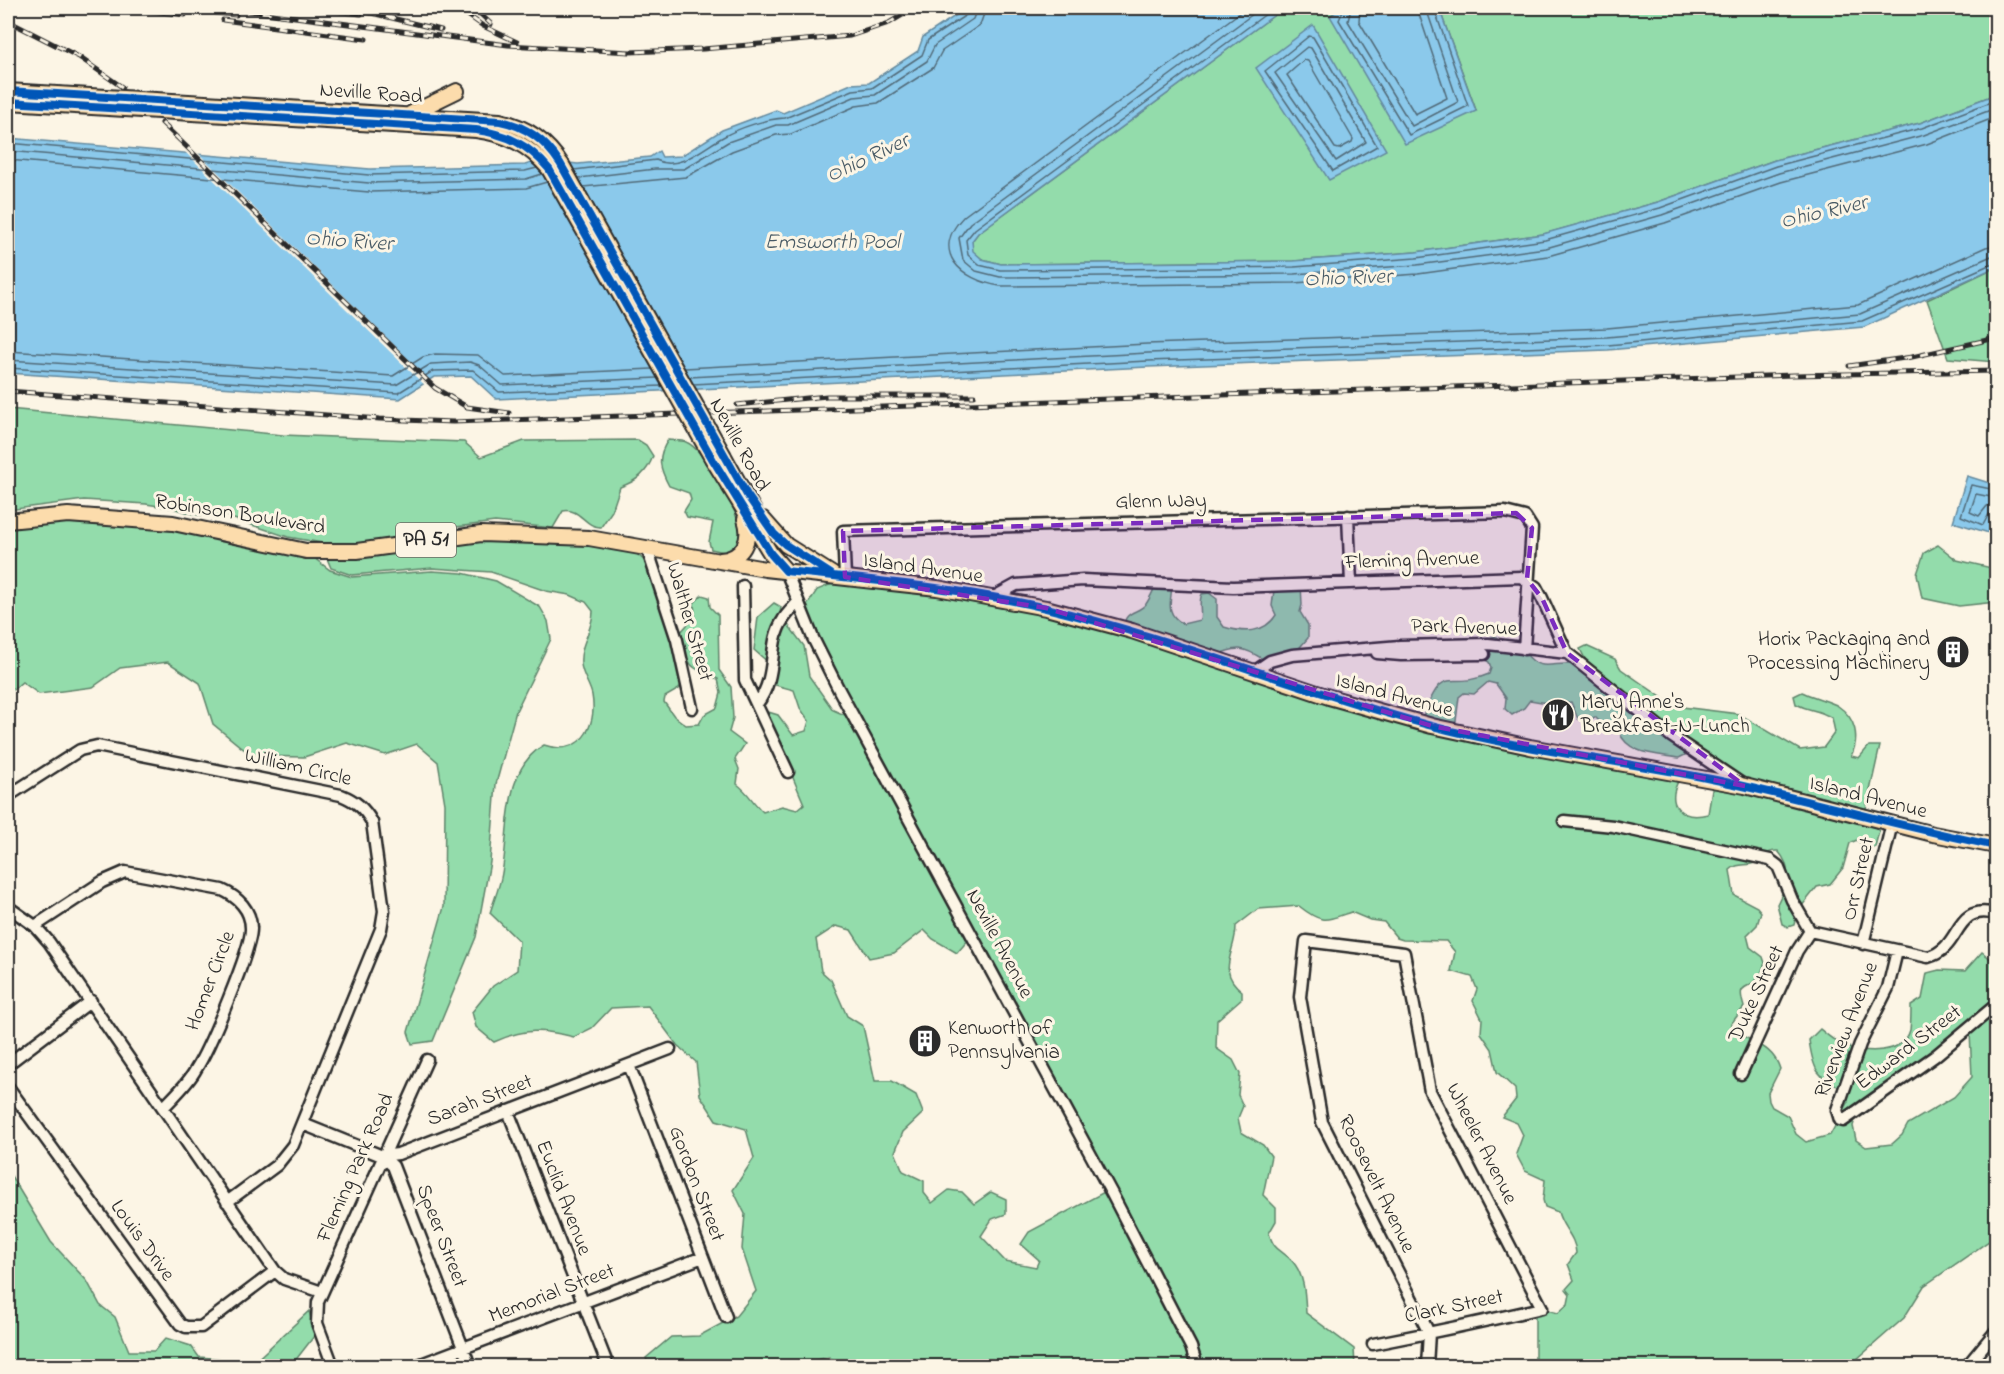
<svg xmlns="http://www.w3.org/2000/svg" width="2004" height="1374" font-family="'Indie Flower',sans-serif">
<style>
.green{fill:#93dcab;stroke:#5f846b;stroke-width:1.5}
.water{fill:#8bc9eb;stroke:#658a9e;stroke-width:1.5}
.pier{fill:#fcf5e5}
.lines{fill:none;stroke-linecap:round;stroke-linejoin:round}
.shore{stroke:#516a78;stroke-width:1.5}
.minor-casing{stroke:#2b2b2b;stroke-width:15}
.major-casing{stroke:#2b2b2b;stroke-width:18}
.minor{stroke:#fcf5e5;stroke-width:10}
.major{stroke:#fcdcac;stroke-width:14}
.rail-casing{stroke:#2b2b2b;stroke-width:5}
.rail{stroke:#fcf5e5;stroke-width:3;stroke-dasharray:9;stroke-linecap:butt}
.major-bridge-casing{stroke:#2b2b2b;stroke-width:18;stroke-linecap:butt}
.major-bridge{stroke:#fcdcac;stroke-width:14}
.cycleway-casing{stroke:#fcf5e5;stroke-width:11}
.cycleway{stroke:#0057b8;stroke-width:8}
.marked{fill:#7b2cbf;fill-opacity:0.2;stroke:#7b2cbf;stroke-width:4.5;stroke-dasharray:12 8;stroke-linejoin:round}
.labels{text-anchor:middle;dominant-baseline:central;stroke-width:6;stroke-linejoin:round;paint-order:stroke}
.shield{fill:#fcf5e5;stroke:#6a6863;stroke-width:1.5}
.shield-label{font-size:20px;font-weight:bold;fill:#2b2b2b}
.street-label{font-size:21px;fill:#2b2b2b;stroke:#fcf5e5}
.poi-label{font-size:21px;fill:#2b2b2b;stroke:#fcf5e5;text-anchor:start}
.water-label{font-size:22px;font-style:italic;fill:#485a65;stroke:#fcf5e5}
</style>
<rect width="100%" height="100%" fill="#fcf5e5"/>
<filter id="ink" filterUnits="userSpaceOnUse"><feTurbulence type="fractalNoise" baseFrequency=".0167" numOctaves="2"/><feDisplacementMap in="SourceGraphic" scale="12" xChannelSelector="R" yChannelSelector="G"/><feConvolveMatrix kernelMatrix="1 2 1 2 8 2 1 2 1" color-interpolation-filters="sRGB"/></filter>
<g filter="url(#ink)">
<!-- green -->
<path class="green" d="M1284,8H1341L1330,16L1476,110L1439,8H1996V94L1920,123L1775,160L1658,202L1544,234L1416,252L1293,261L1001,264L982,259L972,251V241L978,233Z
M1996,267V362L1948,358L1927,300Z
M8,409L283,435L464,442L481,457L524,441L638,440L646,445L653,456C647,473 637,481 620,487L612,511L601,527C585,528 580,507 563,511L553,528L495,522L440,529L389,541L334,545L288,537L225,516L198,515L172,508L146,504L84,500L8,510Z
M668,440C673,441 681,440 686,442C704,448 740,513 740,532C740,543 733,548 724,552L711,549L709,542L713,522L687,517L684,511L691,500L689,493L669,486C660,469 656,458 668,440Z
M68,518L173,526L306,552L330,570L352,577L432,571L462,573L496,581L540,607L548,621L551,639L516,711L496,784L490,862L476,937L433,1041L412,1044L408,1032L444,907L445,804L438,762L417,744L385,755L347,743L304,757L252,756L213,724L200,683L168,662L120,668L93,687L39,694L22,682L8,694V524Z
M481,535L629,547L647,563L651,581L659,591L684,678L679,689L665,697L664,702L674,716L686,725L699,724L704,715L717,708L721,693L718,679C686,667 688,664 680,633L695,616L694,603L702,595L709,597L710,607L718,615L719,670L731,687L733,718L729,732L745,744L735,759L739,769L737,784C748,792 753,803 763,812L782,806L797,810L804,804L765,711L778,715L793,735L806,731L809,721L800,708L794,690L775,685L770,664L754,650L758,617L774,603L781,607L780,614L804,646L809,676L833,710L852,718L970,938L957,953L933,939L924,930L894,953L869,958L851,930L836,926L816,939L821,971L831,980L847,1016L863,1026L875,1081H892L916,1095L923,1113L903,1132L895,1152L903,1171L924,1181V1193L932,1203L949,1190L962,1192L974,1204L991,1192L1006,1199V1214L992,1219L981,1236L1005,1261L1036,1267L1039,1260L1021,1244L1029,1232L1108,1190L1195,1366H838L829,1357L791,1366H649L646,1358L671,1337L699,1336L736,1316L756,1291L742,1249L745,1214L733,1190L754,1158L746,1129L716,1120L700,1095L696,1062L677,1045L648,1006L611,1008L592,1028L574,1037C543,1029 524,1028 494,1042L476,1027L472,1012L493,986L517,970L519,941L490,913C494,900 500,886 502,873C510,831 502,769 544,745C579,757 598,728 592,695C590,685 582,675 581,664C579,645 593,630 593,611L586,602L570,595L546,591L491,572L432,568L352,575L331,568L326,556Z
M1938,545L1957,560L1996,569V602L1959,606L1922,598L1917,574L1924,553Z
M839,581L936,591L1051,613L1123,633L1319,698L1680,778C1665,803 1679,821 1708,814L1713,784L1870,822L1879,831L1875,847L1868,850L1857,840L1850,843L1843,868L1830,884L1817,887L1797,912L1794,925L1788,927L1782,924L1777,904C1787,885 1794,869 1778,851C1768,850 1765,857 1757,862C1748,867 1738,862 1730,870L1734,895L1757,907L1761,912L1757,925L1747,935L1750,947L1763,957L1765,963C1763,967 1762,973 1759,977C1747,992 1736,981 1744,1007L1731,1024L1733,1030C1751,1043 1773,1045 1780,1069L1768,1093L1769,1101L1772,1107L1788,1116L1796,1134L1806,1142L1830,1135L1848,1103L1845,1089C1816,1078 1813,1069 1809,1040L1820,1029C1827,1035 1835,1042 1843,1045C1862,1053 1903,1056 1910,1030C1911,1022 1911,1013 1911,1006L1922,999L1927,973L1939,970L1965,971L1982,952L1992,960C1993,974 1996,986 1996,1001L1940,1049L1860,1105L1853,1126L1856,1140L1866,1147L1892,1144L1902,1135L1908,1124L1954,1097L1972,1077L1970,1032L1996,1009V1236L1924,1286L1904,1318L1849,1366H1535V1311L1543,1309L1558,1313L1568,1304L1570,1294L1566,1289L1574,1280L1568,1264L1576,1253C1575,1236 1562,1228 1558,1212L1545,1207L1543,1200L1545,1180L1525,1171L1516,1154L1523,1135L1517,1123L1502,1117L1516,1099L1515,1089L1497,1072L1492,1049L1481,1033L1482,1019L1473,1001L1477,989L1472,977L1451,971L1455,952L1446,941L1403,940L1397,938L1384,922L1370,920L1351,912C1324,921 1322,924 1299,906L1258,909L1236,926C1236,953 1215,970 1242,991V998L1217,1020L1216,1048L1233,1060L1240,1074L1238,1095L1243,1106L1238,1118L1241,1132L1263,1145L1271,1156L1263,1195L1276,1208V1221L1269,1233C1274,1252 1282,1249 1293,1262C1305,1276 1305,1296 1306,1313L1354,1349L1355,1366H1198L815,636L806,607L817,590Z
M1301,584L1302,605L1300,612L1308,625V638L1294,654L1264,660C1243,646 1237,646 1214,656L1124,627C1124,610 1138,614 1146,604C1150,598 1153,591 1156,585L1172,587C1170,604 1166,614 1183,624L1200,620C1202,611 1198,602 1202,594L1209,593L1217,599V617L1224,627C1244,633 1264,634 1276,615L1272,606L1274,590Z
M1495,636C1504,644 1514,646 1523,652C1531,658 1533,664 1543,665C1554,666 1564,662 1575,665L1683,748L1685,755L1679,758C1657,754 1627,755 1619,731L1605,727L1595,717L1586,721L1578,719L1571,702L1553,704L1530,700L1524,708L1512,715L1505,709L1506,698L1496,684L1488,682L1474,694L1464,693L1459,697L1455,729L1421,721C1446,658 1445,693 1489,674L1491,668L1489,662L1480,657C1481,644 1483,639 1495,636Z
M1586,646L1615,659L1621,669L1674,706L1739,714L1800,750L1824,747L1835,732L1832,718C1816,708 1811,712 1796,704L1794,696L1802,692C1812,697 1832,702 1838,706C1856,718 1860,738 1851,756L1859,758L1869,746H1880L1865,813L1744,782L1693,749L1591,670L1580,649Z
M8,1171L51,1242L87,1281L100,1305L115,1317L129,1351H154L166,1338L191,1346L199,1357L236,1360L238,1366H8Z
M309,1311L315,1335L291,1366H250Z"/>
<!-- water -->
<path class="water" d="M967,8H1284L978,233L972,241L973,251L982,259L1001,264L1293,261L1416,252L1543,234L1658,202L1775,160L1920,123L1996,94V267L1864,327L1608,350L1148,367L496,399L471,376L434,377L400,399L8,373V138L370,169L525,165L541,160L578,164L650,157L659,151L662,157L681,156L722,130L776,110L783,113L851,84L869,83L918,51L923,37Z
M1341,8H1439L1476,111L1405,144L1330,16Z
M1313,25L1386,150L1329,180L1256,68Z
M1967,476L1996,485V509L1989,533L1953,522Z"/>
<!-- pier -->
<path class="pier" d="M183,150H195L432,382L426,386L415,376Z"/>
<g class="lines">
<!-- shore -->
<path class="shore" d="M1246,8L964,216C929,252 961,280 1000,286L1294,283L1418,274L1548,256L1665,223L1781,182L1927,144L1996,117
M1261,8L970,223L959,238L963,260L976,271L1000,277L1294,274L1417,265L1546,248L1662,215L1779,173L1924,135L1996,108
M1274,8L975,229L966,240L968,255L979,265L1000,270L1294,267L1416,258L1545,240L1660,208L1776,166L1922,128L1996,100
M1344,8L1339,20L1409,135L1468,106L1434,8
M1351,8L1348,21L1412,126L1458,102L1426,8
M1360,8L1359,21L1415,114L1447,98L1417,8
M1309,36L1313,37L1377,146L1333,171L1265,71Z
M1307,47L1311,48L1366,142L1336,161L1275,73Z
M1304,60L1308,61L1353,139L1352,142L1339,149L1335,148L1287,75Z
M8,143L369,175L525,171L537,168
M8,151L369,183L526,179L542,174
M8,160L369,192L526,188L547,182
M574,170L656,160C679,172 704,147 723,137C741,127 766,119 785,118L853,90L872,88L922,55L928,40L966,15L969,8
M579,178L655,169H684L728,142L776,125H788L854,97L875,95L927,61L935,45L973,19L977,8
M583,187L686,177L732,151L776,135L791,134L856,106L878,103L933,68L942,51L980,25L986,8
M8,351L393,376L423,357L435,354L478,355L505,376L652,369
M8,360L396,385L431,364L470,362L479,365L502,385L657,378
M8,368L398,393L433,371L473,370L499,392L662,386
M685,368L1147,344L1607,328L1858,305L1986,247L1996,245
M689,377L1148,353L1607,337L1860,314L1996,254
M693,384L1148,361L1608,345L1862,321L1996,262
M1996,490L1971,485L1961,516L1983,525L1989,514L1996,512
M1996,498L1976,494L1970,512L1979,516L1987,506L1996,504"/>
<!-- minor casing -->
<g class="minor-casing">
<path id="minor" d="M1348,516L1351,583
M647,548L677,640L692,708
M786,571L813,638L839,690L1112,1194L1191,1347L1197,1366
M845,577L843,531L1505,512L1525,517L1532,528L1524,649
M743,586L745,680L788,772
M994,597L1016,585L1083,580L1233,587L1521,577L1536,587L1542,598L1567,653L1671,736L1742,784
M1377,653L1401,655L1484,654
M1254,672L1270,661L1292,655L1400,646L1488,644L1567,653
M757,704C779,675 767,643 783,620C787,613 793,608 798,602
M8,796L80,750L97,746L341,795C356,801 364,808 372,822L384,911L381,929L293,1145L277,1165L227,1202
M1564,821L1613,826L1770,860L1778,866L1792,900L1810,931
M8,907L35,926L49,942L275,1271L284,1279L322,1292
M35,926L102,882L125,872L222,890C238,897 251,910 251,928C252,948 209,1049 196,1069C188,1084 174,1096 163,1108
M1810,931L1928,957C1963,948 1952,903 1996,914
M1863,944L1892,823
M1897,951L1888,988L1860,1044L1837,1110L1840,1120L1843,1121L1935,1056L1996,1005
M8,1064L91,1001
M629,1065L726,1317
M1741,1074L1797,951L1810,931
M8,1087L180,1324L186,1327H201L275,1271
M508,1111L608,1366
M303,1124L382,1156L398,1154L670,1049
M382,1156L393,1166L470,1366
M1373,1344C1429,1333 1486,1321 1542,1308L1430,1091L1404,953L1306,941L1300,997L1322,1122L1429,1333L1427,1366
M333,1366L317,1323L318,1302L427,1060
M416,1366L703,1257
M1967,1366L1996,1331"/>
</g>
<!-- major casing -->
<g class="major-casing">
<path id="major" d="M8,91L500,121C527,127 547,141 562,165
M8,102L476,130C507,134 529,145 549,169
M410,114L457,91
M724,456L764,529
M713,460L771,554L786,571
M763,519L786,545L832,574
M8,521L68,515L173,523L306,551H357L481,534L589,538L765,569L937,588L1046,608L1132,631L1329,697L1432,726L1530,747L1745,786L1933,834L1996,846
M720,560C743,559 752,540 745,519"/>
</g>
<!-- minor -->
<use href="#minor" class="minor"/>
<!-- major -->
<use href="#major" class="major"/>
<!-- rail casing -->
<g class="rail-casing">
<path id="rail" d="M129,8L185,15
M176,8L236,15
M226,8L508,45L630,52L703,49L850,36L889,23L914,8
M307,8L361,14
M351,8L441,30
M458,8L483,26L517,42
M474,8L491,24
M223,20L366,39
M8,21L79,57L122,87
M162,123L435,388L467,407L509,413
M1849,366L1912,357L1996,338
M8,391L380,419L453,422L1794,375L1996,371
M737,405L827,396H974"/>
</g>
<!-- rail -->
<use href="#rail" class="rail"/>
<!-- major-bridge casing -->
<g class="major-bridge-casing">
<path id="major-bridge" d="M562,165L724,456
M549,169L713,460"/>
</g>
<!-- major-bridge -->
<use href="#major-bridge" class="major-bridge"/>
<!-- cycleway casing -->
<g class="cycleway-casing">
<path id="cycleway" d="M8,91L500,121C526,126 545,140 560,163L747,495L774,534L786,545L831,574
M8,102L476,130C507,134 529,145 549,169L713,460L771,554L786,571C873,580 961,588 1046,608C1175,639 1299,690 1428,725C1521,750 1617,760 1711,779C1807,799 1900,827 1996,846"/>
</g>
<!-- cycleway -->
<use href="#cycleway" class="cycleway"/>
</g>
</g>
<!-- marked area -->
<path class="marked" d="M1516,513L1532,528L1527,579L1542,598L1567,653L1745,786L1432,726L1046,608L845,577L843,531Z"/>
<!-- icons -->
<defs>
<g id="building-disc" transform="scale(1.725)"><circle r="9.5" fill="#2b2b2b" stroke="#fcf5e5"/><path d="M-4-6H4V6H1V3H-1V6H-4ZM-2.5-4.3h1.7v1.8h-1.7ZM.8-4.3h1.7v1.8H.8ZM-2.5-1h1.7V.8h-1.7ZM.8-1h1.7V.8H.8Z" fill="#fff"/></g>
<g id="restaurant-disc" transform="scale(1.725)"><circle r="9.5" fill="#2b2b2b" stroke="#fcf5e5"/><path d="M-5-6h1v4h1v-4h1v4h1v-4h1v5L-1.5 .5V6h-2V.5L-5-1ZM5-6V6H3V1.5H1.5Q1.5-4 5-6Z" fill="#fff"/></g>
</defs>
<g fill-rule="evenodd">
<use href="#building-disc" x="1953" y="652"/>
<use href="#restaurant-disc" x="1558" y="715"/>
<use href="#building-disc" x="925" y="1041"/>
</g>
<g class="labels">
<!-- shield labels -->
<rect class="shield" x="396" y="523" width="60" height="34" rx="4.5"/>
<g class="shield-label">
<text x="426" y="540">PA 51</text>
</g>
<!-- street labels -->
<g class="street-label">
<text transform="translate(371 94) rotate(4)">Neville Road</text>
<text transform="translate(739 445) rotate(61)">Neville Road</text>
<text transform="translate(1161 502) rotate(-1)">Glenn Way</text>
<text transform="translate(240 515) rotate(9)">Robinson Boulevard</text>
<text transform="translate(1412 561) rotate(-2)">Fleming Avenue</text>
<text transform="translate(923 569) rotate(8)">Island Avenue</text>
<text transform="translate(689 622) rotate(74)">Walther Street</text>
<text transform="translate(1464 628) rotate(2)">Park Avenue</text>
<text transform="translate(1394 696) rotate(15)">Island Avenue</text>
<text transform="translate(298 768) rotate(13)">William Circle</text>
<text transform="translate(1868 798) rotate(14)">Island Avenue</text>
<text transform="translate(1859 879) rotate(-77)">Orr Street</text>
<text transform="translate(999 944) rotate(62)">Neville Avenue</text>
<text transform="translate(211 981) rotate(-69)">Homer Circle</text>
<text transform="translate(1757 994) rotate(-65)">Duke Street</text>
<text transform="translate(1847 1030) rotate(-69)">Riverview Avenue</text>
<text transform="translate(1909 1048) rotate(-37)">Edward Street</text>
<text transform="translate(480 1101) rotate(-21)">Sarah Street</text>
<text transform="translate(1481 1144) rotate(63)">Wheeler Avenue</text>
<text transform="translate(356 1168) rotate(-66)">Fleming Park Road</text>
<text transform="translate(696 1184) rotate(69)">Gordon Street</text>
<text transform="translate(1376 1184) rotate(64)">Roosevelt Avenue</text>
<text transform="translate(563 1198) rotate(69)">Euclid Avenue</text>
<text transform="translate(441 1236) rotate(69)">Speer Street</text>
<text transform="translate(142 1241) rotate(54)">Louis Drive</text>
<text transform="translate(552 1294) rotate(-21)">Memorial Street</text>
<text transform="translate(1454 1307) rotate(-12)">Clark Street</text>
</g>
<!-- poi labels -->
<g class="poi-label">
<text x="1930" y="640" text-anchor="end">Horix Packaging and<tspan x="1930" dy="24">Processing Machinery</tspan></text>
<text x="1581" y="703">Mary Anne's<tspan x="1581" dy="24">Breakfast-N-Lunch</tspan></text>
<text x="948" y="1029">Kenworth of<tspan x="948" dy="24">Pennsylvania</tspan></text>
</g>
<!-- water labels -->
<g class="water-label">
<text transform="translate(868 159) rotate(-25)">Ohio River</text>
<text transform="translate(1824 213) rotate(-13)">Ohio River</text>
<text transform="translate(349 242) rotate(4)">Ohio River</text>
<text x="832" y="243">Emsworth Pool</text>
<text transform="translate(1348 279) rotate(-2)">Ohio River</text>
</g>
</g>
<!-- margin -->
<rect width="2004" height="1374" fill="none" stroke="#fcf5e5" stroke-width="30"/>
<rect x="15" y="15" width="1974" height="1344" fill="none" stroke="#2b2b2b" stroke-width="2" filter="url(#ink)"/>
</svg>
